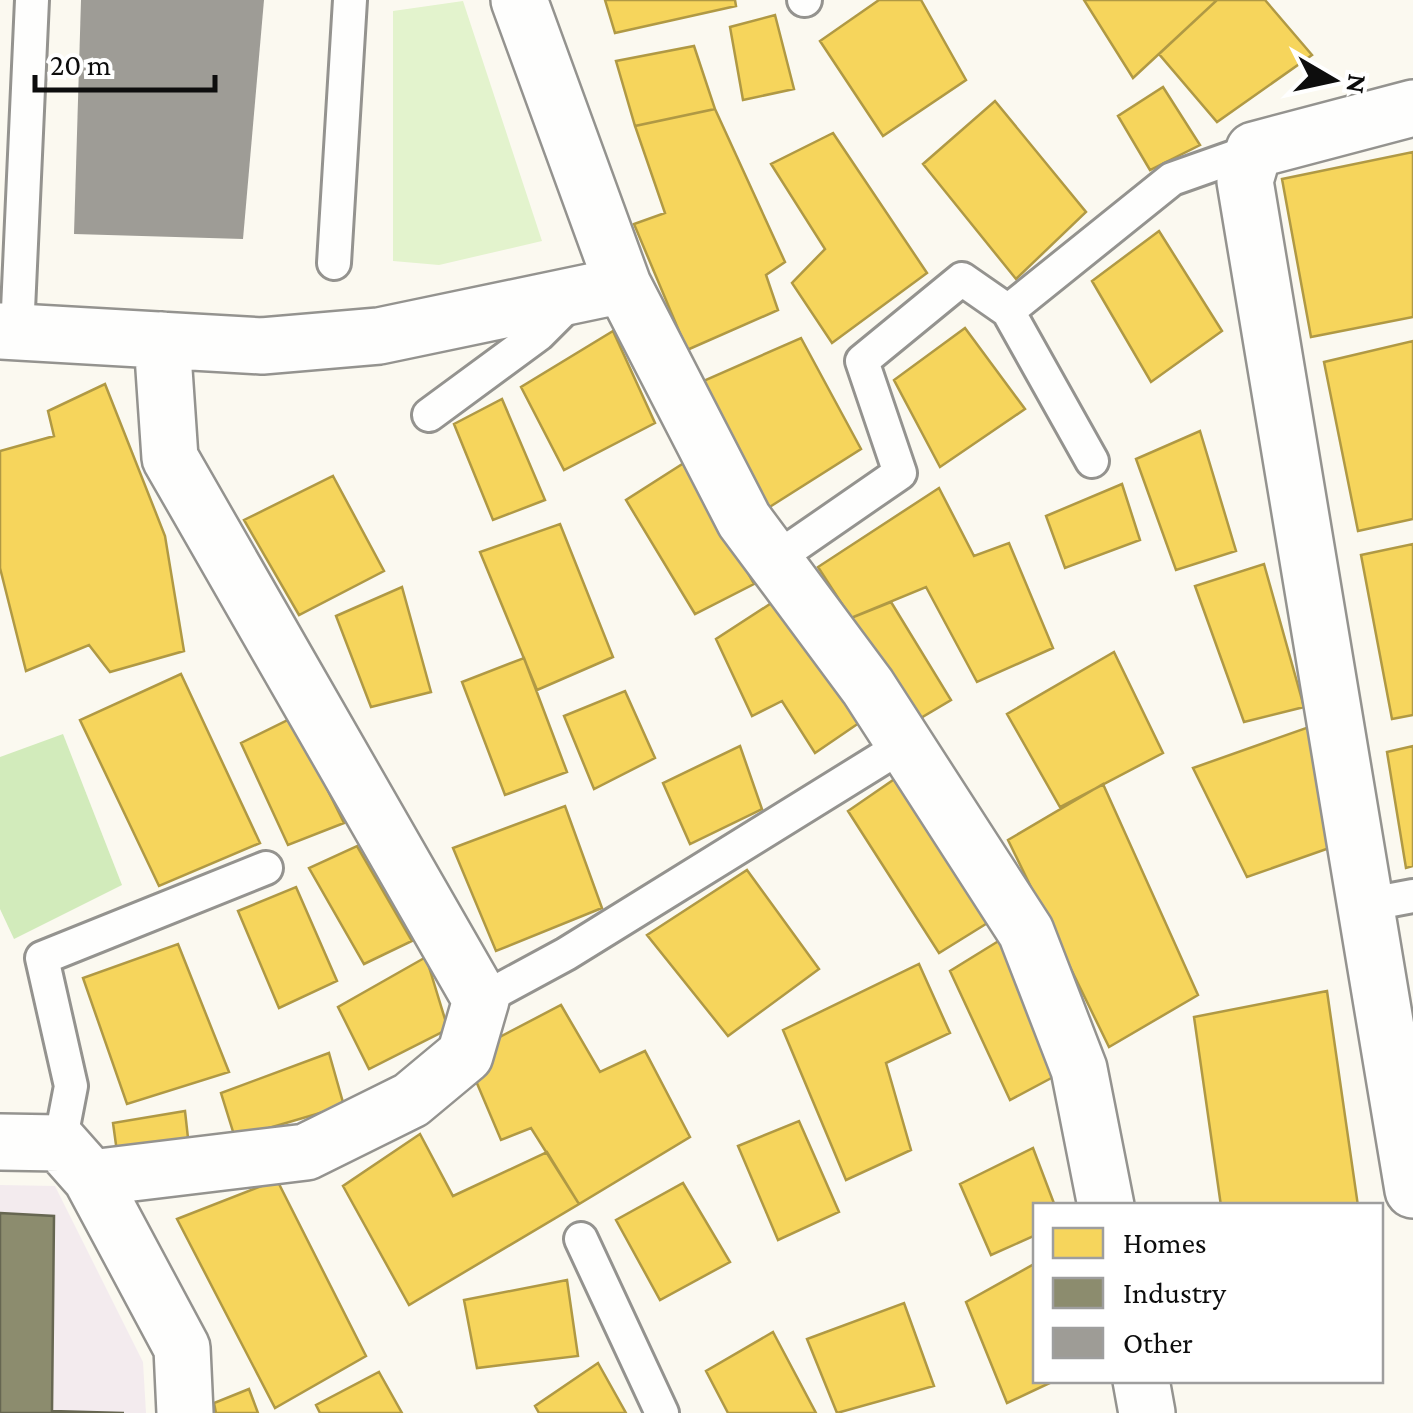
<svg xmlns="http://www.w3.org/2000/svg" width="1413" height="1413" font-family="'Crimson Pro',serif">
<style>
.industrial{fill:#f3ebee}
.green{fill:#e3f3cd}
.forest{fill:#d2ebbb}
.homes{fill:#f6d55c;stroke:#b09944;stroke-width:2.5}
.industry{fill:#8c8c6e;stroke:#666651;stroke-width:2.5}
.building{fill:#9e9c96}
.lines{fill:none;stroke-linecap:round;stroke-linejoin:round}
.lane-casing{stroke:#94938f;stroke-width:38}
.street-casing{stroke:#94938f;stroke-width:60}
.lane{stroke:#fefefd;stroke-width:32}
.street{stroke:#fefefd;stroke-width:55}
</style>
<rect width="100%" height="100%" fill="#fbf9f0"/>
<!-- industrial -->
<path class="industrial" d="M0,1185L55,1186L143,1362L146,1413H0Z"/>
<!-- green -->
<path class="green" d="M463,1L542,241L439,265L393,261V11Z"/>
<!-- forest -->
<path class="forest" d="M63,734L122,885L14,939L0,909V757Z"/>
<!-- homes -->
<path class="homes" d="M605,0H735L736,6L615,33Z
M879,0H921L966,80L883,136L820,41Z
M1084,0H1217L1133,78Z
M1217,0H1265L1312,55L1217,122L1159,54Z
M775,15L794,89L743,100L730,27Z
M694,46L715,109L635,126L616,61Z
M1163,87L1200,145L1150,170L1118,116Z
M995,101L1086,212L1016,279L923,164Z
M715,109L785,262L766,275L778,310L687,350L634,224L665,213L635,126Z
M833,133L927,273L832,343L792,283L825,249L771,164Z
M1413,152V317L1311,337L1282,179Z
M1159,231L1222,331L1151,382L1092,281Z
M965,328L1025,409L940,467L894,380Z
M613,331L655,423L564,470L521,387Z
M801,338L861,449L768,508L701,382Z
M1413,341V519L1358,531L1324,362Z
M105,384L165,536L184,651L110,672L89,645L26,671L0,568V451L54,436L48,411Z
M502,399L545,500L493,520L454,424Z
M1200,431L1236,551L1176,570L1136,459Z
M687,461L754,584L695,614L626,500Z
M333,476L384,571L299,615L244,520Z
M1122,484L1140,540L1065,568L1046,516Z
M939,488L974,556L1009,543L1053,648L977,682L926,587L851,618L818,567Z
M560,524L613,657L537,690L480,552Z
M1413,544V715L1392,719L1361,555Z
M1264,564L1304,707L1244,722L1195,586Z
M402,587L431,692L371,707L336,616Z
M773,602L859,723L815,753L782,701L752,716L716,639Z
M891,602L951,700L919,719L851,618Z
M1114,652L1163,753L1060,807L1007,714Z
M524,658L567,772L505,795L462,682Z
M181,674L260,843L159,886L80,720Z
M625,691L655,758L594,789L564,716Z
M292,718L344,823L288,845L241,743Z
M1309,727L1355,839L1247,877L1193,768Z
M740,746L762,809L690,844L663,783Z
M1413,746V866L1406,868L1387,752Z
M896,778L994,919L939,953L848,811Z
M1103,784L1198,995L1109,1047L1008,840Z
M565,806L602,908L496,951L453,848Z
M357,846L412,941L364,964L309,868Z
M747,870L819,969L728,1036L647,935Z
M296,887L337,981L279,1008L238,911Z
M1005,937L1057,1075L1010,1100L950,971Z
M178,944L229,1072L127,1104L83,978Z
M426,957L448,1029L369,1069L338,1007Z
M919,964L950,1033L886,1063L911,1150L846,1180L783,1030Z
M1327,991L1358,1206H1221L1194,1017Z
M561,1005L600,1072L645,1051L690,1137L579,1204L531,1128L501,1140L465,1055Z
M329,1053L344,1106L235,1138L221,1093Z
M185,1111L189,1147L117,1152L113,1123Z
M799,1121L839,1212L778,1240L738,1146Z
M420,1134L453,1196L547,1152L579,1204L409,1305L343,1186Z
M1033,1148L1055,1206H1036V1235L991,1255L960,1184Z
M277,1180L366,1356L275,1408L177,1219Z
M683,1183L730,1262L660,1300L616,1220Z
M1036,1263V1380H1056L1007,1403L966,1302Z
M567,1280L578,1356L477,1368L464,1300Z
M904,1303L934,1386L837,1413L807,1339Z
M773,1332L816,1413H728L706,1371Z
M598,1363L626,1413H539L535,1406Z
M379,1372L402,1413H320L316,1405Z
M249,1389L258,1413H216L214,1403Z"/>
<!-- industry -->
<path class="industry" d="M0,1213L54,1216L52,1411L124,1413H0Z"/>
<!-- building -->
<path class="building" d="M81,0H264L243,239L74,234Z"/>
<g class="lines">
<!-- lane casing -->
<g class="lane-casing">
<path id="lane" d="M804,0H805
M334,263L350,0
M1008,311L1092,461
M17,332L32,0
M429,415L539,334L573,300
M774,560L900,473L862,361L962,279L1008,311L1172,179L1254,150
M1365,905L1413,896
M481,1000L566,954L905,744
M60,1143L71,1086L42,958L266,868
M581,1239L662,1413"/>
</g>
<!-- street casing -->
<g class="street-casing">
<path id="street" d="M519,0L623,285L744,520L868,687L1026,932L1079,1069L1106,1206
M1413,108L1254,150L1245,181L1413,1190
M0,331L262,346L379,336L623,285
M0,1142L60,1143L91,1178L182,1348L185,1413
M91,1178L306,1152L411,1100L465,1055L481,1000L170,458L162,340
M1141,1380L1147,1413"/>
</g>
<!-- lane -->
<use href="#lane" class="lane"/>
<!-- street -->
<use href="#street" class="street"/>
</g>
<!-- legend -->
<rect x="1033" y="1203" width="350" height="180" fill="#ffffff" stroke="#9e9e9e" stroke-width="2.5"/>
<rect x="1053" y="1228" width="50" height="30" fill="#f6d55c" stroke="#9e9e9e" stroke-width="2.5"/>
<text x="1123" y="1253" font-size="30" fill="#0d0d0d">Homes</text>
<rect x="1053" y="1278" width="50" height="30" fill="#8c8c6e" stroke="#9e9e9e" stroke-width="2.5"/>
<text x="1123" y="1303" font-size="30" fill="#0d0d0d">Industry</text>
<rect x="1053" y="1328" width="50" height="30" fill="#9e9c96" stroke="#9e9e9e" stroke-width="2.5"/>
<text x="1123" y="1353" font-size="30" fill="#0d0d0d">Other</text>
<!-- north arrow -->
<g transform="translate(1333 80) rotate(99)" stroke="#ffffff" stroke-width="8" paint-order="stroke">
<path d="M0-8L18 38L0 25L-18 38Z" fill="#0d0d0d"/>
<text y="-15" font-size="28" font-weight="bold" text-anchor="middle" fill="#0d0d0d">N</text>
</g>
<!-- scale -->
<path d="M35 75v15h180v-15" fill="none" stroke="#0d0d0d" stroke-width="5"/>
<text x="50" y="75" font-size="30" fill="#0d0d0d" stroke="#ffffff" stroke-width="8" paint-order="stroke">20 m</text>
</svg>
